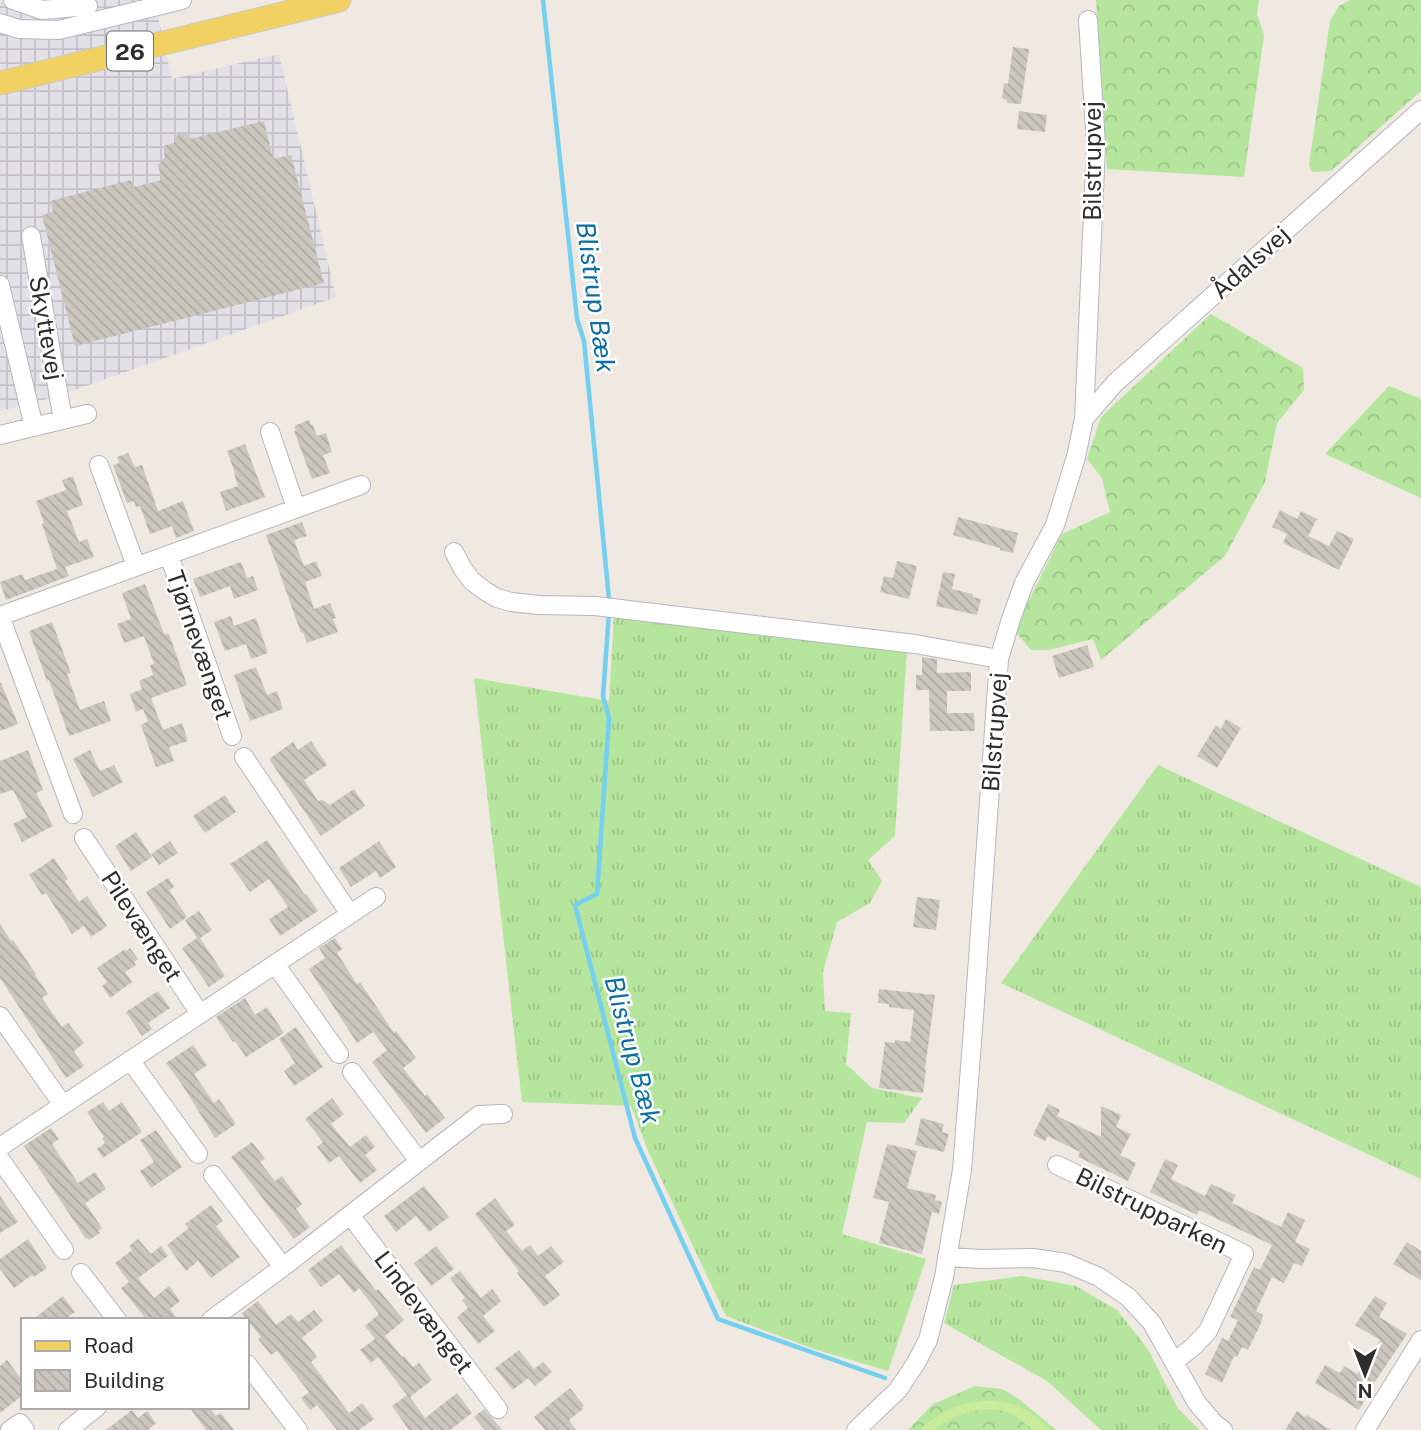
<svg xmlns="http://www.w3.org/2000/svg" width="1421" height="1430" font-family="'Public Sans',sans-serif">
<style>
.industrial{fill:url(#industrial-grid)}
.grass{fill:url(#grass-tufts)}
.forest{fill:url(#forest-crowns)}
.pitch{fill:#c9ec9a}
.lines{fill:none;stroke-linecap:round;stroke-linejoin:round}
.stream{stroke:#75cff0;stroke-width:4.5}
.building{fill:url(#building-back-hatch)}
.minor-casing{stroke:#b4b7c1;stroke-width:20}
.major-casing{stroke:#c9c9c9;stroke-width:25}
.minor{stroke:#fff;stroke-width:18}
.major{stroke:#f2d163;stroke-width:23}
.labels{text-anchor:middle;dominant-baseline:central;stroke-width:5;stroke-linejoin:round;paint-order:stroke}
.shield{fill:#fff;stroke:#6d6d6d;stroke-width:2}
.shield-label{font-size:23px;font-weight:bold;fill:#2e2e2e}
.street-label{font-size:24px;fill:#2e2e2e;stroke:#fff}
.water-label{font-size:26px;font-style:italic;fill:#0d6fa3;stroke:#fff}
</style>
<defs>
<pattern id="industrial-grid" width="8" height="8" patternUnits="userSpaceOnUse" patternTransform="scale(1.75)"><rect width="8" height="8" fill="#e3e1e8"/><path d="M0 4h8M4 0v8" fill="none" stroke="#c3c1c7"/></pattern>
<pattern id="grass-tufts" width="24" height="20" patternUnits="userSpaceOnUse" patternTransform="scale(1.75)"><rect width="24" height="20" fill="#b6e59e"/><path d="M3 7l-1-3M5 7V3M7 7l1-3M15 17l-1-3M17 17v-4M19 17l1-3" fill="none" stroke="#9dc588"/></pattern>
<pattern id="forest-crowns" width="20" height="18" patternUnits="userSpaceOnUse" patternTransform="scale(1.75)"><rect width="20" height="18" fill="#b6e59e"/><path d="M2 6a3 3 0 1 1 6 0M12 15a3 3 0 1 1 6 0" fill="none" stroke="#9dc588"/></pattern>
<pattern id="building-back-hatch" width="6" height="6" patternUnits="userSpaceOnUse" patternTransform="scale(1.75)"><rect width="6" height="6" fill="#cbc7bf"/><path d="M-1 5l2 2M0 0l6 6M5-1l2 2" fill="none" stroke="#afaba4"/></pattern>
</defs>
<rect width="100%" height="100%" fill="#efe9e1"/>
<!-- industrial -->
<path class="industrial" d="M0,0H154L172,79L279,54L336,297L55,397L0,411Z"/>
<!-- grass -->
<path class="grass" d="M614,614L907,648L895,836L868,860L882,881L870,903L837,922L823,972L825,1011L851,1013L846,1064L872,1088L922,1098L904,1123L867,1122L842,1234L926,1259L888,1371L814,1349L726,1316L648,1151L631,1106L522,1102L474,678L609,701Z
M1158,765L1421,887V1179L1001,983Z
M1022,1276L1076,1286L1117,1310L1148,1349L1178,1409L1200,1430H1101L1047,1381L944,1323L954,1285Z"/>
<!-- forest -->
<path class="forest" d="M1096,0H1259L1257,14L1264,35L1244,177L1107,169Z
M1350,0H1421V91L1331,171L1312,172L1309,165L1330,21L1339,6Z
M1211,314L1303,368L1304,390L1277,423L1265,482L1225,556L1101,660L1093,639L1048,650H1031L1014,630L1062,534L1110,512L1102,478L1087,459L1101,417Z
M1389,386L1421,399V498L1325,454Z
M975,1386L1002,1389L1019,1399L1056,1430H908L933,1404Z"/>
<!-- pitch -->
<path class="pitch" d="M985,1401C1018,1401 1027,1409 1051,1430C1047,1430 1039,1430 1035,1430C1029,1428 1020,1418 1012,1414C987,1403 954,1413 934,1430H920C937,1411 960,1403 985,1401Z"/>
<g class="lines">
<!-- stream -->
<path class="stream" d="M543,0L577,319L584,341L609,599
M609,613L603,696L609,718L597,894L575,905L635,1138L718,1319L885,1378"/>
</g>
<!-- building -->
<path class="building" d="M1013,47L1029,49L1021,104L1007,103V100L1002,98L1004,83L1008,84Z
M1019,111L1047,115L1045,132L1017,129Z
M264,121L273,159L291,155L324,283L75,346L42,215L53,212L50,201L131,180L133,187L162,180L158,165L165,157L163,146L174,143L177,135L182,133L187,135L189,139Z
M309,420L311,425H313L317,436L326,433L332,452L323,455L330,473L312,479L294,431H296L294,426Z
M245,444L265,497L226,511L220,492L238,486L234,473H235L227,451Z
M128,453L135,467L142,465L158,511L183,501L194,531L176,538L172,526L150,534L140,506L136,507L134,501L127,503L113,465L119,463L117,457Z
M73,476L83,505L67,511L79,542L87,539L94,557L65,567L69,576L6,600L0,582L22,574L25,580L57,569L42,524L44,523L36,501L66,490L62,480Z
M1280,510L1297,519L1301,511L1317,519L1308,536L1329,546L1337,531L1354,539L1339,570L1283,543L1287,534L1272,527Z
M958,517L1018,533L1013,553L1000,550V548L953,535Z
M302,522L307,536L294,540L304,566L316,561L322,576L305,582L314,609L330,603L336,618L333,619L338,632L307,643L303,632L301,633L266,535Z
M897,561L917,566L909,599L880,592L884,576L893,578Z
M241,562L247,578L253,576L258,590L234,599L230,586L200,597L193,579Z
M943,572L955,574L952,589L972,594L973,597L981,599L977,615L936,606Z
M145,584L164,634H169L187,685L151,698L163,730L182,723L188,741L169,747L174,761L156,767L141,725L148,721L143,709L136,712L130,694L142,689L139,681L153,675L150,665L154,664L144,636L124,643L117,624L131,619L122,593Z
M231,616L234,626L256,618L268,653L251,659L246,644L225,651L214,622Z
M52,622L71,673L67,674L80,710L104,701L111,721L69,736L49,680L47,681L29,631Z
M1087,645L1094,667L1059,678L1052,656Z
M922,657L937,659V673L971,672V691H947V713H974L975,731H930L929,690H916V675H922Z
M256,667L267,695L277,691L283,709L250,721L234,675Z
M0,683H1L18,724L0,731Z
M1226,719L1241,728L1217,768L1197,756L1216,725L1221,729Z
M311,741L327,765L304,780L318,801L323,800L330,805L354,789L365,806L321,836L269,759L293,742L298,750Z
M28,750L43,790L36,793L53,826L22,842L13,824L27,817L13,790L0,794V761Z
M90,750L100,771L114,765L123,782L93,797L73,759Z
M225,795L236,812L205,833L193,816Z
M136,832L152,857L131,871L115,846Z
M267,840L305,895L306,894L318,911L280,936L269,919L288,907L269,879L250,892L230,864Z
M170,841L178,853L159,865L151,854Z
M379,841L396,867L380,878L376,871L351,887L339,868Z
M54,858L68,879L65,881L79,902L87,896L107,926L91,937L84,926L72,934L46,893L42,895L29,875Z
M168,878L174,887L169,890L187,917L170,929L146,892Z
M917,897L940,900L936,930L913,927Z
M199,911L212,930L200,938L225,976L209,987L182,948L197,938L185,920Z
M0,924L11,941L13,940L36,974L35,975L48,994L42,998L62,1027L68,1023L84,1043L74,1051L84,1066L66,1078L0,978Z
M335,938L342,949L337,953L357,984L360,982L394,1033L396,1031L416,1058L403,1068L425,1096L427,1094L445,1118L426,1133L372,1062L387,1050L373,1032L357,1043L309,969L325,958L319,948Z
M130,948L138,959L134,962L136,965L125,972L132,982L110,998L102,986L107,982L97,968L125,949L126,951Z
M879,989L935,995L925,1069H926L923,1093L879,1088L885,1042L895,1043V1040L910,1042L914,1010L889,1007V1004L878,1003Z
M158,991L170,1008L148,1023L152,1029L142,1036L126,1012Z
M245,998L255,1015L267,1007L284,1033L246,1057L235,1041L233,1042L216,1017Z
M296,1027L323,1067L294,1086L284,1071L295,1063L279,1039Z
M193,1045L207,1065L194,1074L214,1103L219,1099L236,1124L215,1138L181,1083L166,1063Z
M332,1098L344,1114L331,1124L350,1147L366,1135L375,1147L365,1155L377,1170L360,1183L339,1156L329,1163L317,1147L323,1142L305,1119Z
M103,1102L109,1111L122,1102L142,1132L103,1158L97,1149L105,1143L102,1138L104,1137L87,1112Z
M1048,1104L1060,1110L1057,1116L1101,1137V1106L1121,1115L1116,1127L1131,1134L1120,1155L1136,1163L1128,1181L1078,1157L1080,1152L1048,1136L1045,1141L1033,1135Z
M921,1118L944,1124L942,1132L949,1134L944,1152L915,1145Z
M51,1128L59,1139L52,1144L78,1183L95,1172L106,1189L85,1203L102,1228L98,1231L100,1233L89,1240L87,1238L86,1239L24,1146Z
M156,1130L182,1167L151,1188L140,1171L154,1162L140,1140Z
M252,1142L265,1159L260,1162L275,1181L282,1176L302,1204L296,1209L310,1227L294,1239L231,1157Z
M887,1144L917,1151L907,1188L936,1195L935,1200L942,1202L939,1214L932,1212L922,1254L879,1243L889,1202L873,1198Z
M1165,1159L1178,1165L1171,1179L1205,1196L1211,1184L1236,1195L1232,1203L1281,1227L1288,1212L1305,1220L1295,1242L1310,1249L1302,1266L1294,1263L1284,1283L1272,1277L1256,1311L1263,1315L1261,1323L1248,1350L1242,1347L1237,1357L1234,1356L1222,1383L1205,1374L1222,1338L1228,1341L1238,1320L1230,1317L1254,1267L1260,1270L1272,1245L1199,1210L1197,1215L1150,1192Z
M424,1186L449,1217L429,1232L416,1216L396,1232L384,1216Z
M0,1196L18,1222L0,1233Z
M495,1198L515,1225L506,1231L522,1251L530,1245L538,1256L551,1246L564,1262L545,1276L560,1295L544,1307L517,1273L519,1271L475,1214Z
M211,1205L223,1221L216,1226L240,1257L211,1278L198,1261L186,1271L167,1245L189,1228L185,1224Z
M28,1239L47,1268L34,1277L32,1275L14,1288L0,1269V1259Z
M138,1239L151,1254L161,1246L168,1256L138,1278L154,1298L169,1286L180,1301L170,1309L178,1320H147L121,1288L129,1282L115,1263L132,1250L129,1246Z
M1407,1242L1421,1251V1280L1393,1264Z
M341,1245L376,1291L378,1289L404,1320L385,1336L402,1357L404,1356L413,1367L419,1363L432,1380L410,1397L425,1418L457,1393L472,1413L450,1430H409L392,1406L407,1395L378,1357L371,1363L360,1350L375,1339L365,1326L379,1314L359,1288L354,1293L339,1274L321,1287L308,1270Z
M436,1246L454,1269L431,1286L414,1263Z
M460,1271L481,1298L492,1289L501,1301L483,1316L495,1331L478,1344L457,1317L468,1308L462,1300L465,1298L450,1278Z
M63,1296L75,1312L64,1320H32Z
M1375,1296L1387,1303L1379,1317L1407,1334L1368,1392L1369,1393L1359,1410L1315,1383L1325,1365L1340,1373L1344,1366L1357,1374L1380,1340L1355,1325Z
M258,1301L276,1325L291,1314L298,1322L314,1310L323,1321L302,1338L317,1357L311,1362L349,1413L362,1403L374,1419L359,1430H337L317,1405L310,1410L301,1398L309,1392L277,1351L271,1355L258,1339L261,1337L242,1313Z
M519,1350L534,1369L543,1362L552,1372L535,1386L528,1378L513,1390L495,1368Z
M7,1360L23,1381V1395L0,1413V1366Z
M570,1388L584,1406L582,1407L583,1409L569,1420L576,1430H545L534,1417Z
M189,1407H209L216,1416L221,1413L234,1430H206Z
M484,1409L494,1420L502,1430H485L474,1417Z
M132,1410L138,1418L147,1411L156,1423L148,1430H106Z
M1297,1411L1305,1417L1307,1415L1331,1430H1285Z"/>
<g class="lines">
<!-- minor casing -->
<g class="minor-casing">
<path id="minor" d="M13,0L42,10L88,6
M0,23L19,29L59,30L182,0
M31,236L63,420
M0,285L34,427
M1084,419L1115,383L1421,110
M270,432L296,508
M0,435L87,414
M99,465L136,566
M454,552L463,569L472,581L485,591L497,598L511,602L539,605L595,606L915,644L999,659
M169,555L232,736
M0,616L361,485
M0,616L73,814
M244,757L350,914
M84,838L200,1014
M275,964L339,1054
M0,1016L63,1105
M130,1060L198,1154
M352,1072L419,1161
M0,1147L376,897
M0,1159L64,1250
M1057,1165L1244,1254L1208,1331L1194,1346L1175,1361
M213,1175L283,1267
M350,1215L498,1409
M947,1257L982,1259L1033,1258L1066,1263L1099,1277L1128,1297L1152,1323L1197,1403L1214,1423L1223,1430
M81,1273L117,1320
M211,1320L283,1267L479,1115L503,1114
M247,1364L298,1430
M10,1430L20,1423L25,1430
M68,1430L97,1407
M856,1430L898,1390L916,1363L928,1340L944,1277L962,1170L974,1016L999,659L1011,619L1024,583L1055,525L1076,457L1084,419L1096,145L1088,20
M1365,1430L1421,1340"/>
</g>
<!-- major casing -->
<g class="major-casing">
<path id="major" d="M0,83L339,0"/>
</g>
<!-- minor -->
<use href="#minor" class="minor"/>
<!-- major -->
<use href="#major" class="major"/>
</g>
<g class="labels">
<!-- shield labels -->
<rect class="shield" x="107" y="31.5" width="46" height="39" rx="5"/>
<g class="shield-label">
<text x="130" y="51">26</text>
</g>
<!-- street labels -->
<g class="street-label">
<text transform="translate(1092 161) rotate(-90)">Bilstrupvej</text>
<text transform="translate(1250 262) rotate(-42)">Ådalsvej</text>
<text transform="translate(47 328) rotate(80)">Skyttevej</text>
<text transform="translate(200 645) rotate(71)">Tjørnevænget</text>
<text transform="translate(994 732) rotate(-86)">Bilstrupvej</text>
<text transform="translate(142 926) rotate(57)">Pilevænget</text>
<text transform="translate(1152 1210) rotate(26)">Bilstrupparken</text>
<text transform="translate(424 1312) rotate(53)">Lindevænget</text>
</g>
<!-- water labels -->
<g class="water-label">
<text transform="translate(596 297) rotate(82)">Blistrup Bæk</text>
<text transform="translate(633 1050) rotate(75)">Blistrup Bæk</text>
</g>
</g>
<!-- legend -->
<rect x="21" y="1318" width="228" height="91" fill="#ffffff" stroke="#ababab" stroke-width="2"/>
<rect x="35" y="1341" width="35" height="10" fill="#f2d163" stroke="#ababab" stroke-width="2"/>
<text x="84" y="1353" font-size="21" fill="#2e2e2e">Road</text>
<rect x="35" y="1370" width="35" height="21" fill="url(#building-back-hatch)" stroke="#ababab" stroke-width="2"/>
<text x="84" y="1388" font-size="21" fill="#2e2e2e">Building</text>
<!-- north arrow -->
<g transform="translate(1365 1374) rotate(180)" stroke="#ffffff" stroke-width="5" paint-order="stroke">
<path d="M0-5L12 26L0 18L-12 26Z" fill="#2e2e2e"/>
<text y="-10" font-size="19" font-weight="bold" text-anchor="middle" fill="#2e2e2e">N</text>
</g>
</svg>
